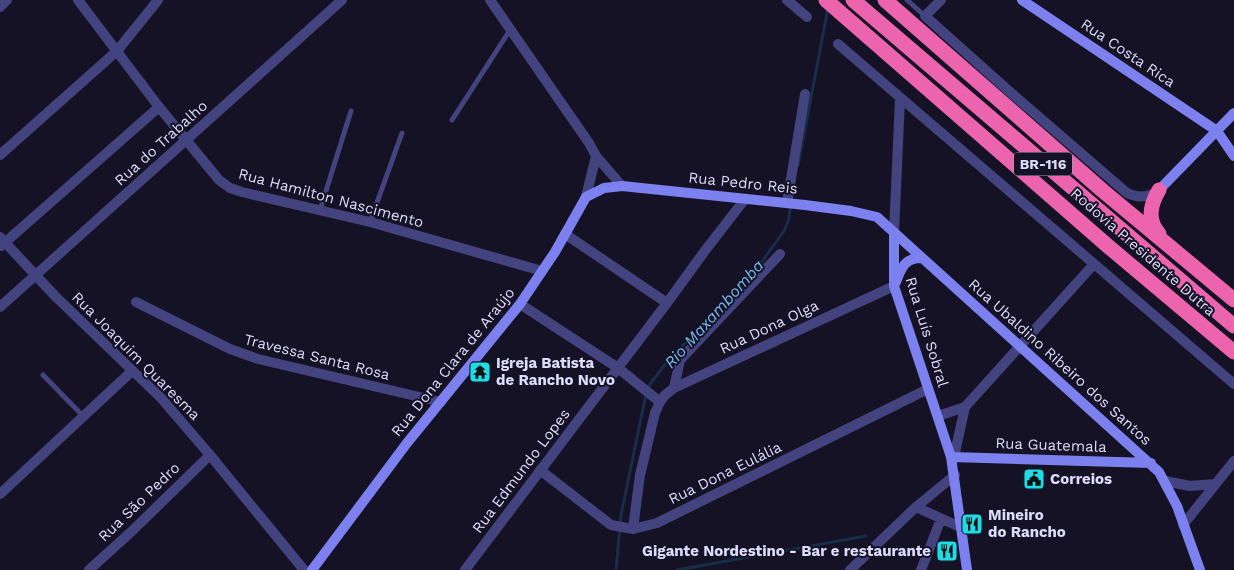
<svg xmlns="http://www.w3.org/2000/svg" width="1234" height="570" font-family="'Work Sans',sans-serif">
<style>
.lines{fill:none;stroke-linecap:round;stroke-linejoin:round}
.stream{stroke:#172d4a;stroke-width:3}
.lane{stroke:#43447f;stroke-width:5}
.street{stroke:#43447f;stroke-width:10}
.secondary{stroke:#7d81ef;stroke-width:10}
.highway{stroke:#ec64ad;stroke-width:15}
.labels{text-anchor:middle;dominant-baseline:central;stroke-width:4;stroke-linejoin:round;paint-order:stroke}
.shield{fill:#151225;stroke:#a19fbb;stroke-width:1}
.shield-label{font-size:14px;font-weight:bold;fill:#dddbfb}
.street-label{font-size:15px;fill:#dddbfb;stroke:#151225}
.poi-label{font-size:15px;font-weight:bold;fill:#dddbfb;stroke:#151225;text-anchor:start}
.water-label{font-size:16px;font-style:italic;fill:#75bdee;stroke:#151225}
</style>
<rect width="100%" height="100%" fill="#151225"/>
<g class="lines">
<!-- stream -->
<path class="stream" d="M798,166L828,8
M647,388L667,362L756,270L784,231L788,222L791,204
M616,570L621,515L646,394
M677,570L866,536"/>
<!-- lane -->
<path class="lane" d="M907,0L925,16
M452,120L510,30
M320,210L351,111
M370,222L402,133
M43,375L84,417"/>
<!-- street -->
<path class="street" d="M78,0L159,107L219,180L230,188L242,192L370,222L542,271
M490,0L589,143L596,156L622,186
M787,0L807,17
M941,0L925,16L1010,92L1127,193C1138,198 1148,198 1158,191
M0,7L7,0
M838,44L1234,384
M0,155L117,51L158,0
M586,197L596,156
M787,203L805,94
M894,233L900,99
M565,234L667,303
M0,237L55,296L161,398L210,455L304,570
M1,246L159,107
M136,302L230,349L258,359L441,402
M520,304L618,368L660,402
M0,307L342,0
M674,388L680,360L780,254
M938,416L965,407L1094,264
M954,457L965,407
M540,470L611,525L633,529L657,523L928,389
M1165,481L1190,486L1215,484
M0,494L132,371
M916,507L962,528
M1183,525L1234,461
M633,529L640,475L655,413L660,402L665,395L674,388L894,286
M89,570L132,531L210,455
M465,570L667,303L704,252L745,199
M850,570L916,507L955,475
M921,570L941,519"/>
<!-- secondary -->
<path class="secondary" d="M1022,0L1217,131L1234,156
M1159,190L1234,113
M894,233V286L951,457L967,570
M896,282C901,268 905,258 921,258
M951,457L1151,463
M312,570L407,443L520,304L555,252L586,197L604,188L622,186L805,205L851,211L877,217L1159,472L1177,506L1200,570"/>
<!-- highway -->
<path class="highway" d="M826,0L1109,247L1234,352
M853,0L1234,326
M885,0L1103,191L1234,300
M1159,234C1147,220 1150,205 1159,190"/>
</g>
<!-- icons -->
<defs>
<g id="temple-square" transform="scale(1.125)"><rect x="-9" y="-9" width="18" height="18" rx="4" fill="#1edbe4" stroke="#151225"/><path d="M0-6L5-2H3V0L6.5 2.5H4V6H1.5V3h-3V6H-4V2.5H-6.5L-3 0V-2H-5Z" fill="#111"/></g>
<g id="civic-square" transform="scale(1.125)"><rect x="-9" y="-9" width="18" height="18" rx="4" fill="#1edbe4" stroke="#151225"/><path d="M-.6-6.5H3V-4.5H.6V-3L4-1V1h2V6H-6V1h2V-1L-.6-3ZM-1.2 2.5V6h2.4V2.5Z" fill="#111"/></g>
<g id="restaurant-square" transform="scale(1.125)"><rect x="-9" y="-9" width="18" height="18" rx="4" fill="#1edbe4" stroke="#151225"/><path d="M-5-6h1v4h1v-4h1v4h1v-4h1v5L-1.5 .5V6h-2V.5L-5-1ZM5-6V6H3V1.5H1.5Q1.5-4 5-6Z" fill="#111"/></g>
</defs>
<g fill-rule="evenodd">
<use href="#temple-square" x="480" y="372"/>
<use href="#civic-square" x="1034" y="479"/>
<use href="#restaurant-square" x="972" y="524"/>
<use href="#restaurant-square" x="947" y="551"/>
</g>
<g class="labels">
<!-- shield labels -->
<rect class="shield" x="1014" y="152.5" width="58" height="23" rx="4"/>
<g class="shield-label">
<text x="1043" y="164">BR-116</text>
</g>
<!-- street labels -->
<g class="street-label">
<text transform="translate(1128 53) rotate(34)">Rua Costa Rica</text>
<text transform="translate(161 143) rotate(-42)">Rua do Trabalho</text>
<text transform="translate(743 183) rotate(6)">Rua Pedro Reis</text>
<text transform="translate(331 198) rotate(15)">Rua Hamilton Nascimento</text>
<text transform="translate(1143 252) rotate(41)">Rodovia Presidente Dutra</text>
<text transform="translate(769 327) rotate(-25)">Rua Dona Olga</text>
<text transform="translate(927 332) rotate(73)">Rua Luís Sobral</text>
<text transform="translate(136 356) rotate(45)">Rua Joaquim Quaresma</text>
<text transform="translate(317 357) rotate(14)">Travessa Santa Rosa</text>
<text transform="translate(453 362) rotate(-51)">Rua Dona Clara de Araújo</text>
<text transform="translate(1060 362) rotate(42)">Rua Ubaldino Ribeiro dos Santos</text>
<text transform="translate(1051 445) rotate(2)">Rua Guatemala</text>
<text transform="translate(521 471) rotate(-53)">Rua Edmundo Lopes</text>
<text transform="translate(725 473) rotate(-26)">Rua Dona Eulália</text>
<text transform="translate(139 502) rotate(-44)">Rua São Pedro</text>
</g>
<!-- poi labels -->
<g class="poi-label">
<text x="496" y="363">Igreja Batista<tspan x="496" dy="17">de Rancho Novo</tspan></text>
<text x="1050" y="479">Correios</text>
<text x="988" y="515">Mineiro<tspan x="988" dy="17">do Rancho</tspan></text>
<text x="931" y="551" text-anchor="end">Gigante Nordestino - Bar e restaurante</text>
</g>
<!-- water labels -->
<g class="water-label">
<text transform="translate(714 314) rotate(-48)">Rio Maxambomba</text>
</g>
</g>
</svg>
